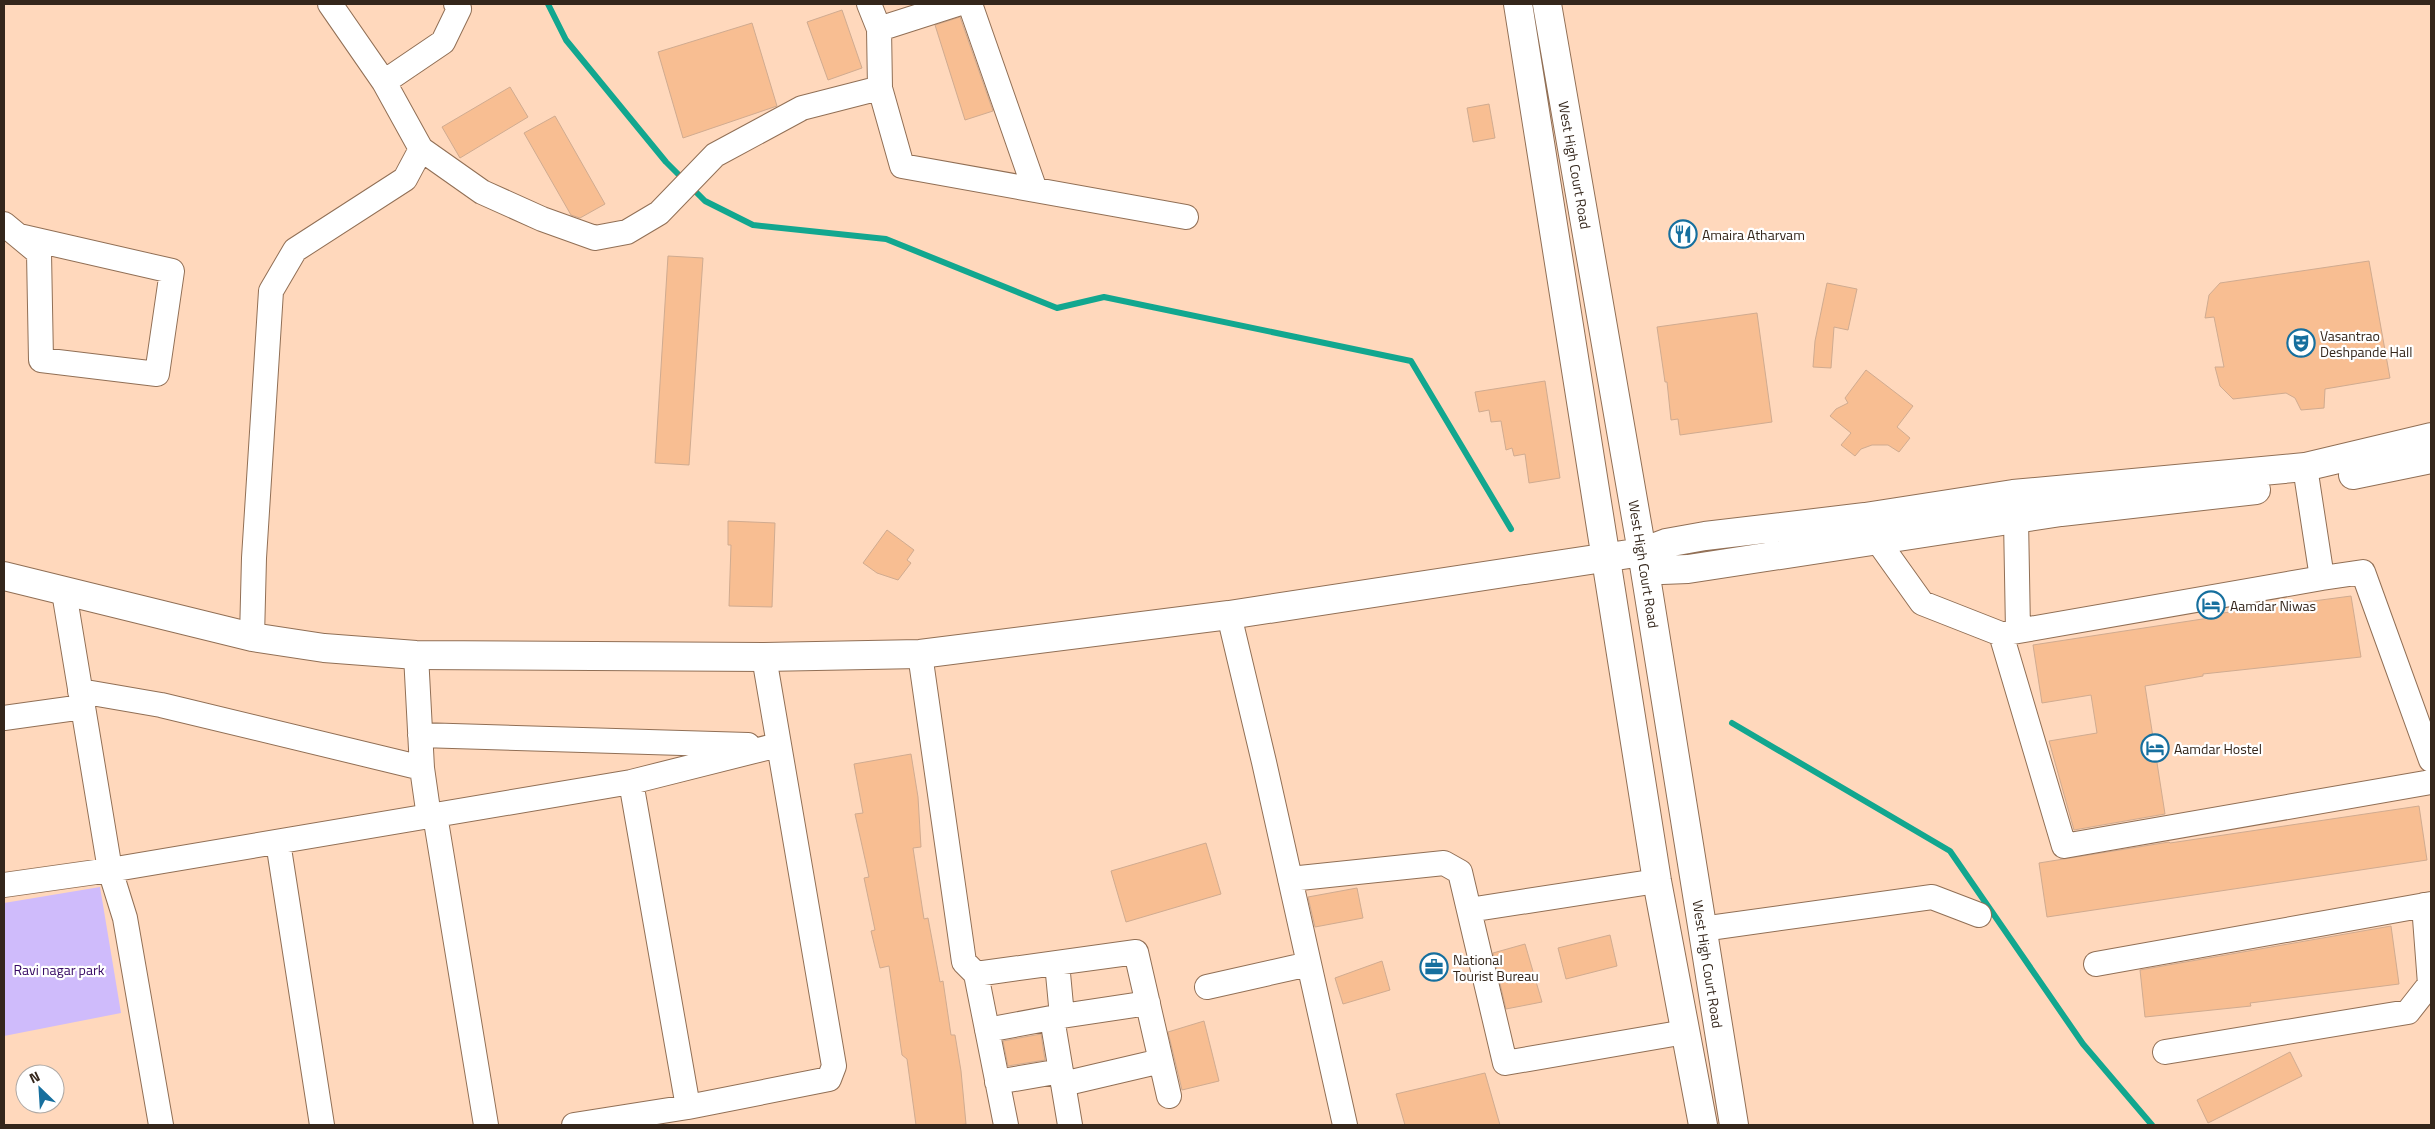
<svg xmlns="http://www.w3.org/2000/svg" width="2435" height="1129" font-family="'Titillium Web',sans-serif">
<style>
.green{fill:#cfbbfb}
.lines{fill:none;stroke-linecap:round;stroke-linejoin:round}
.stream{stroke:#12a78f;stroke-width:6}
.building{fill:#f8be92;stroke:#d0ab90}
.minor-casing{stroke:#916f55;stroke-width:26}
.major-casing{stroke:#916f55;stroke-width:30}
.minor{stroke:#fff;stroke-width:24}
.major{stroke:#fff;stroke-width:28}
.labels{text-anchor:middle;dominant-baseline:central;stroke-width:4.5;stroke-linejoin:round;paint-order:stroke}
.street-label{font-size:14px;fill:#34261b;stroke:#fff}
.poi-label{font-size:14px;fill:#34261b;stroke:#fff;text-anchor:start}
.park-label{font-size:14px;fill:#360864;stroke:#fff}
</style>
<rect width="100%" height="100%" fill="#ffd8bc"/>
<!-- green -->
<path class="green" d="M100,887L121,1013L4,1036V903Z"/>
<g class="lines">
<!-- stream -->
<path class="stream" d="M548,4L566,40L666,162L684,180
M691,187L705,201L753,225L886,239L1057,308L1104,297L1411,361L1511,529
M1732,723L1950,851L2083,1044L2152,1125"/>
</g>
<!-- building -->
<path class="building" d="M842,10L862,68L828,80L807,22Z
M960,17L993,111L965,120L935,25Z
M752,23L777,106L683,138L658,52Z
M510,87L528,117L460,158L442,127Z
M1489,104L1495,138L1473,142L1467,108Z
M555,116L605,204L580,218L571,215L524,133Z
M668,256L703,258L689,465L655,463Z
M2369,261L2390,378L2325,389L2324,408L2301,410L2295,398L2286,393L2233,399L2220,386L2215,367H2224L2214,317L2205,318L2209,295L2220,283Z
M1827,283L1857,289L1848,330L1834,327L1831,368L1813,367L1815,341Z
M1757,313L1772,422L1680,435L1678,419L1671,420L1667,382H1665L1657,327Z
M1866,370L1913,406L1897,427L1910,438L1899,452L1888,445H1872L1861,449L1855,456L1841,445L1851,433L1830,416L1836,409L1848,403L1845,398Z
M1545,381L1560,478L1529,483L1525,454L1514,456L1512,448L1506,450L1501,421L1491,422L1489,410L1479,412L1475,392Z
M728,521L775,523L772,607L729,606L731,545H728Z
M887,530L914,550L907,560L911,563L898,580L877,573L863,563Z
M2351,596L2361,657L2203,674V676L2145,686L2165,814L2074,830L2049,741L2097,733L2091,695L2042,703L2033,645L2209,618L2208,615Z
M911,754L918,797L921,847L913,848L924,919L928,918L940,982L943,981L951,1035H955L961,1071L966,1124L958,1125H916L907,1059L902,1055L889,966L880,968L871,931L875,930L864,878L869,877L855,814L863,813L854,764Z
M2419,806L2427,860L2047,917L2039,863L2169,842L2170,843Z
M1206,843L1221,894L1126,922L1111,871Z
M1357,888L1363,918L1315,927L1308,897Z
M2391,926L2399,984L2250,1003L2251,1006L2145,1017L2140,970Z
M1610,935L1617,966L1566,979L1558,948Z
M1525,944L1542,1002L1506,1009L1493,953Z
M1382,961L1390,990L1343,1004L1335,978Z
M1204,1021L1219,1081L1182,1090L1168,1032Z
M1041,1034L1045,1060L1008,1066L1003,1041Z
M2290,1052L2302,1076L2208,1123L2197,1100Z
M1485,1073L1500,1125H1405L1396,1094Z"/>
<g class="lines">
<!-- minor casing -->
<g class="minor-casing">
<path id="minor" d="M330,4L384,82L443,42L459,9L456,4
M970,4L1035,190
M879,29L957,4
M880,88L902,166L1186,217
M421,149L482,192L542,219L595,238L627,232L659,213L715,155L802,108L880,88L879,29L869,4
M4,224L39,253L41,360L157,374L172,271L19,236
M2305,467L2322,578L2363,572L2431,760
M2016,519L2018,631
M1877,540L1922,603L2001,634
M2322,578L2001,634L2064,846L2431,782
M64,592L110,870L125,918L161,1125
M1229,615L1264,762L1345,1125
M252,637L254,558L271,291L295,250L405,179L421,149L384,82
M920,654L964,962L976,974L1006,1125
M416,655L422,768L429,817
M80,691L161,705L422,768
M4,718L83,707
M420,735L748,745
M631,782L688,1107
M435,815L486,1125
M278,842L322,1125
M1290,879L1444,863L1460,872L1505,1063L1685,1032
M4,885L110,870L631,782L778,745
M1469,910L1657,881
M1702,929L1932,897L1979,915
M1057,963L1062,1016L1148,1003
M2096,964L2431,904
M976,974L1136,952L1169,1096
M1207,987L1309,964
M1052,1018L1070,1125
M987,1030L1062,1016
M2165,1052L2408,1012L2430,984L2424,905
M997,1082L1061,1071
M1063,1084L1161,1061
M574,1125L688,1107L829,1079L834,1066L764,657"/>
</g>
<!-- major casing -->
<g class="major-casing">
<path id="major" d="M1518,4L1657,881L1703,1125
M1547,4L1642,552L1734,1125
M2353,475L2431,459
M1642,552L1662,570L1688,569L2061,512L2256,490
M4,576L252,637L324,648L416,655L764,657L920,654L1229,615L1642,552L1666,543L1705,536L1865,517L2013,494L2305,467L2431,437"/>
</g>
<!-- minor -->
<use href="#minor" class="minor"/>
<!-- major -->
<use href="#major" class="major"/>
</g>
<!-- icons -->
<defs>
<g id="restaurant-ring" transform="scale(1.4375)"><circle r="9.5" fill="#fff" stroke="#166f9e" stroke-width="1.5"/><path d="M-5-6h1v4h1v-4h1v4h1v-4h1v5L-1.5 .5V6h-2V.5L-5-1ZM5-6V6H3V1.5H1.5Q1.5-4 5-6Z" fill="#166f9e"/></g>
<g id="theatre-ring" transform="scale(1.4375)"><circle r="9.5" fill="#fff" stroke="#166f9e" stroke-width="1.5"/><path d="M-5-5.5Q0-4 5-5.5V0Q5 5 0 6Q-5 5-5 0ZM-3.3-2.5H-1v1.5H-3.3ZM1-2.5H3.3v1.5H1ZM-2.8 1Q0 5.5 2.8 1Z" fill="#166f9e"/></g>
<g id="hotel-ring" transform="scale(1.4375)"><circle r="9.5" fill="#fff" stroke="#166f9e" stroke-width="1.5"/><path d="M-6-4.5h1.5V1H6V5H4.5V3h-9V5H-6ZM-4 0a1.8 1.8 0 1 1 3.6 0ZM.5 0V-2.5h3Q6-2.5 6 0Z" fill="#166f9e"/></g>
<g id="office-ring" transform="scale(1.4375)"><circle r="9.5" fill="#fff" stroke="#166f9e" stroke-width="1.5"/><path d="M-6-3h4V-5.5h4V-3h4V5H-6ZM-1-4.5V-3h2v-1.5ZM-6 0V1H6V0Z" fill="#166f9e"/></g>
</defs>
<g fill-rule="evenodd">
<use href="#restaurant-ring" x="1683" y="234"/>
<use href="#theatre-ring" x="2301" y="343"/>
<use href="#hotel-ring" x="2211" y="605"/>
<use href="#hotel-ring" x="2155" y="748"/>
<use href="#office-ring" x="1434" y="967"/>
</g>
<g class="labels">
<!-- street labels -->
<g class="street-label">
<text transform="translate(1575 165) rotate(80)">West High Court Road</text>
<text transform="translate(1644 564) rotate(81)">West High Court Road</text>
<text transform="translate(1708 964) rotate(81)">West High Court Road</text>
</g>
<!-- poi labels -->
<g class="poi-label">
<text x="1702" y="234">Amaira Atharvam</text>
<text x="2320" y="335">Vasantrao<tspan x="2320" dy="16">Deshpande Hall</tspan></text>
<text x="2230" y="605">Aamdar Niwas</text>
<text x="2174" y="748">Aamdar Hostel</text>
<text x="1453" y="959">National<tspan x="1453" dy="16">Tourist Bureau</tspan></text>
</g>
<!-- park labels -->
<g class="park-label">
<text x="59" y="969">Ravi nagar park</text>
</g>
</g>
<!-- border -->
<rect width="2435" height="1129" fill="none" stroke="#34261b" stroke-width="10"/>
<!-- north arrow -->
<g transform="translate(40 1089) rotate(335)"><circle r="24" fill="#ffffff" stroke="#aea8a4"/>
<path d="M0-4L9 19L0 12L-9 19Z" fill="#166f9e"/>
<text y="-8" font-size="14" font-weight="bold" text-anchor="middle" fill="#34261b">N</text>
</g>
</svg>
